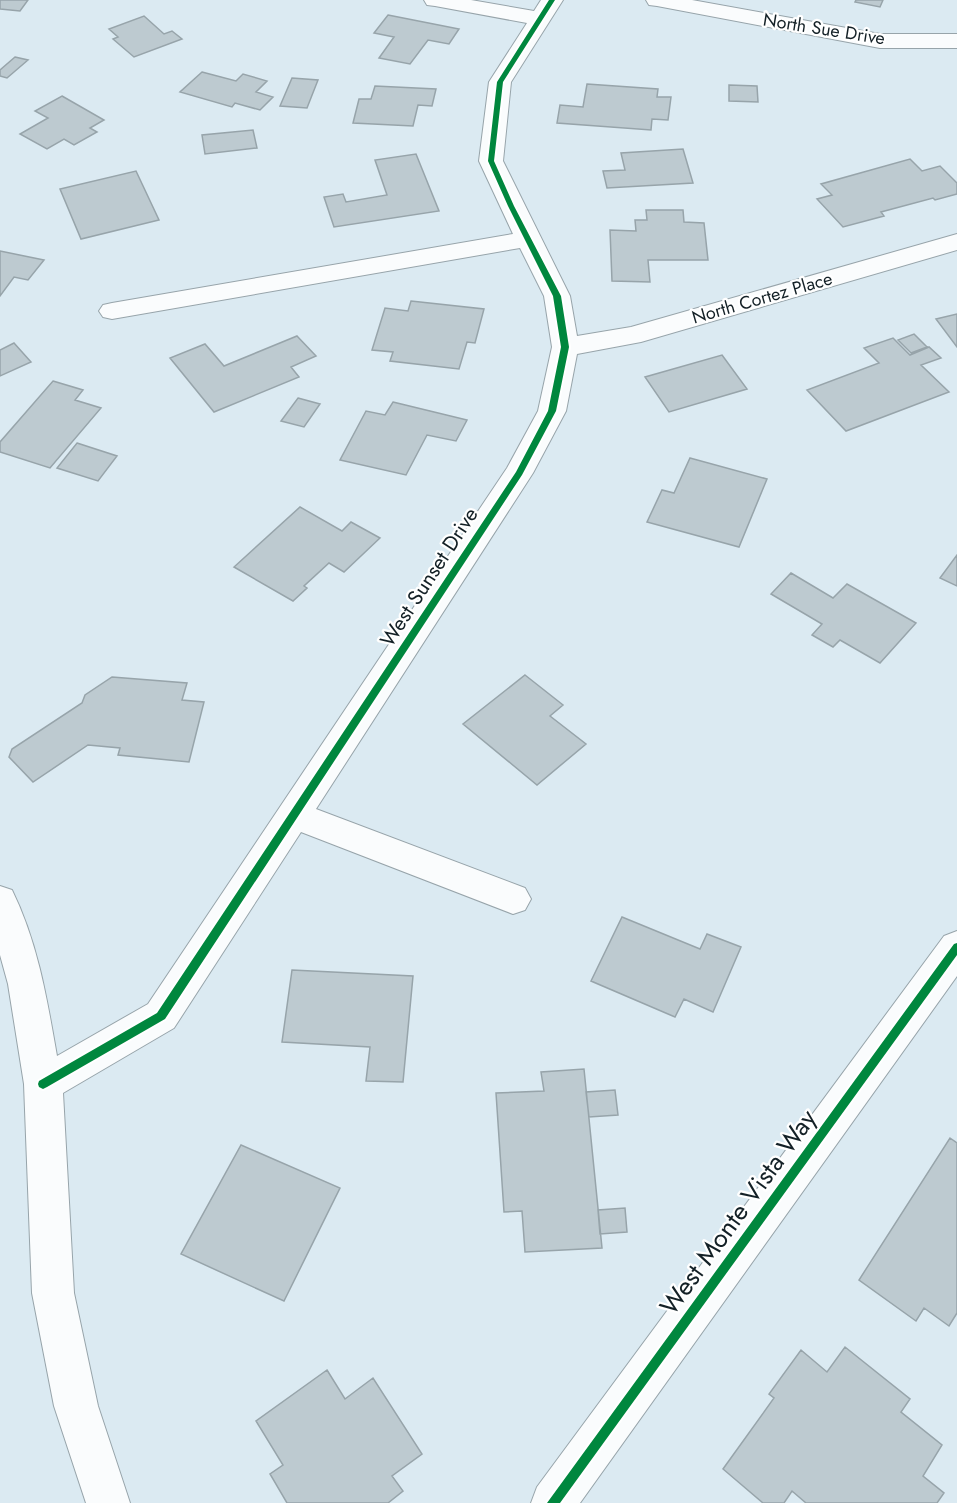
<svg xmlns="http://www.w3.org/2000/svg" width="957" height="1503" font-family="Jost,sans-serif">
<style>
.building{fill:#bdcad0;stroke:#97a4aa;stroke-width:1.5}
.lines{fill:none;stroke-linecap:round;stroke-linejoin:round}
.minor-casing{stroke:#97a4aa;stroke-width:2}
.minor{fill:#fafcfd;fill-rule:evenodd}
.cycleway-casing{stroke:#fff;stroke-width:4}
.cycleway{fill:#00873e;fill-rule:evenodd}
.labels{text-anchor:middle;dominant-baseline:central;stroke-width:4.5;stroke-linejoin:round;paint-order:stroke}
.far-street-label{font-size:18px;fill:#132026;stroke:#fff}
.street-label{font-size:21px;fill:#132026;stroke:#fff}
.near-street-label{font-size:26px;fill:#132026;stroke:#fff}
</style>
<rect width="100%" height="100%" fill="#dbeaf2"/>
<!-- building -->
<path class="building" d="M0,0H28L20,11L0,9Z
M856,0H883L880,7L855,2Z
M388,15L459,29L449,44L428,40L410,64L379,58L394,37L374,33Z
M144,16L164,34L172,31L182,39L134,57L113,39L118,37L109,29Z
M15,57L28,60L7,78L0,76V70Z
M202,72L236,81L243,74L267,81L256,92L273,97L260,110L235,103L232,107L180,92Z
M292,78L318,80L307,108L280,106Z
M587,84L658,89L657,97H671L668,120L652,119L651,130L557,123L560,105L583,107Z
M729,85L757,86L758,102L729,101Z
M375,86L436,89L432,106L418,105L413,126L353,123L359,99H371Z
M62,96L104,120L90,128L97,132L74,145L64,139L47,149L20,134L48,118L35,111Z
M253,130L257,148L205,154L202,135Z
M683,149L693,183L607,188L603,171L625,170L621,153Z
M416,154L439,211L334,227L324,197L343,194L346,202L387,195L375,160Z
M910,159L922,171L940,166L957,183V194L935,200L933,198L881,212L884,216L843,227L817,199L832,195L821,184Z
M136,171L159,220L81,239L60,189Z
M646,210H683L684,222L704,223L708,260H648L650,282L612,281L610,230L636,231L635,220H647Z
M0,251L44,260L28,280L14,277L0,296Z
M411,301L484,309L475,343L467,342L459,369L390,361L393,352L372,350L385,308L408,311Z
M957,314V347L936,319Z
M914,334L927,347L911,353L898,340Z
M297,336L316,356L291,367L299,377L214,412L170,358L205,344L224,366Z
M893,338L910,355L929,347L941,358L921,365L949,392L846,431L807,390L879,363L864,348Z
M14,343L31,362L0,376V350Z
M722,355L747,389L669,412L645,377Z
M53,381L83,390L75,400L101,408L50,468L0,452V442Z
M298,398L320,404L304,427L281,421Z
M393,402L467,420L456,441L427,435L406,475L340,460L366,411L385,415Z
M77,443L117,456L98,481L57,468Z
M690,458L767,479L739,547L647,522L662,490L674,493Z
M300,507L342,531L351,522L380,538L344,572L329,563L304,586L307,588L293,601L234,567Z
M957,555V586L940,578Z
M791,573L833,598L847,584L916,623L880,663L840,640L833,647L812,635L822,624L771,594Z
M525,675L563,705L550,716L586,744L537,785L463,724Z
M112,677L187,683L182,700L204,702L189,762L118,755L120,748L88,745L33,782L9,757L12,749L82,703L85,695Z
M622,917L700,949L707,934L741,947L713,1012L684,999L675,1017L591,981Z
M292,970L413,976L403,1082L366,1081L370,1047L282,1042Z
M584,1069L602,1248L525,1252L522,1211L504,1212L496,1093L544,1091L541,1072Z
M615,1090L618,1115L589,1117L586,1092Z
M950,1138L957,1143V1313L949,1326L924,1308L916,1321L859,1280Z
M241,1145L340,1188L284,1301L181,1254Z
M625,1208L627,1232L600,1234L598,1210Z
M845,1347L910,1399L901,1412L942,1445L923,1476L944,1493L937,1503H806L792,1491L784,1503H763L723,1469L774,1398L769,1394L801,1350L827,1372Z
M327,1370L345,1399L373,1378L422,1454L392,1476L403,1491L388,1503H287L270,1474L283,1465L256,1421Z"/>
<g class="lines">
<!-- minor casing -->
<g class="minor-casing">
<path id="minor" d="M424,0H471L534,11L541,0H563L511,82L503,161L570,296L577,336L631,327L957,234V250L641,342L577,354L566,411L533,473L316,809L525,888L531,899L525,910L513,914L301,832L174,1028L63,1093L74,1293L98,1406L130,1503H86L54,1406L32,1293L24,1084L8,984L0,955V886L12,890C38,943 47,999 57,1056L148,1004L507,468L538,411L552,347L544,296L520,248L112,319L103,317L99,311L103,305L112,303L513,234L479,161L489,82L527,23L435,6L427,5Z
M646,0H692L880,34H957V48H880L657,6L649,5Z
M957,931V976L580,1503H531L537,1487L944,936Z"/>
</g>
<!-- minor -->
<use href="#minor" class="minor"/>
<!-- cycleway casing -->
<g class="cycleway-casing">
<path id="cycleway" d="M549,0H555L503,82L494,161L514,206L561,296L569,347L556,411L522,475L165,1019L47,1087L43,1089L39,1087L38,1084L39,1081L157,1013L516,472L548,411L561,347L553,296L508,206L488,161L497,82Z
M957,943V955L560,1503H547L954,944Z"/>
</g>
<!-- cycleway -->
<use href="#cycleway" class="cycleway"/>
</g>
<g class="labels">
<!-- far-street labels -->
<g class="far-street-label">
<text transform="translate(824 29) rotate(9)">North Sue Drive</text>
<text transform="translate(762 298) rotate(-16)">North Cortez Place</text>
</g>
<!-- street labels -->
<g class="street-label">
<text transform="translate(429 577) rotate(-57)">West Sunset Drive</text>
</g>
<!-- near-street labels -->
<g class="near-street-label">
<text transform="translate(738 1212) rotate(-54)">West Monte Vista Way</text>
</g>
</g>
</svg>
